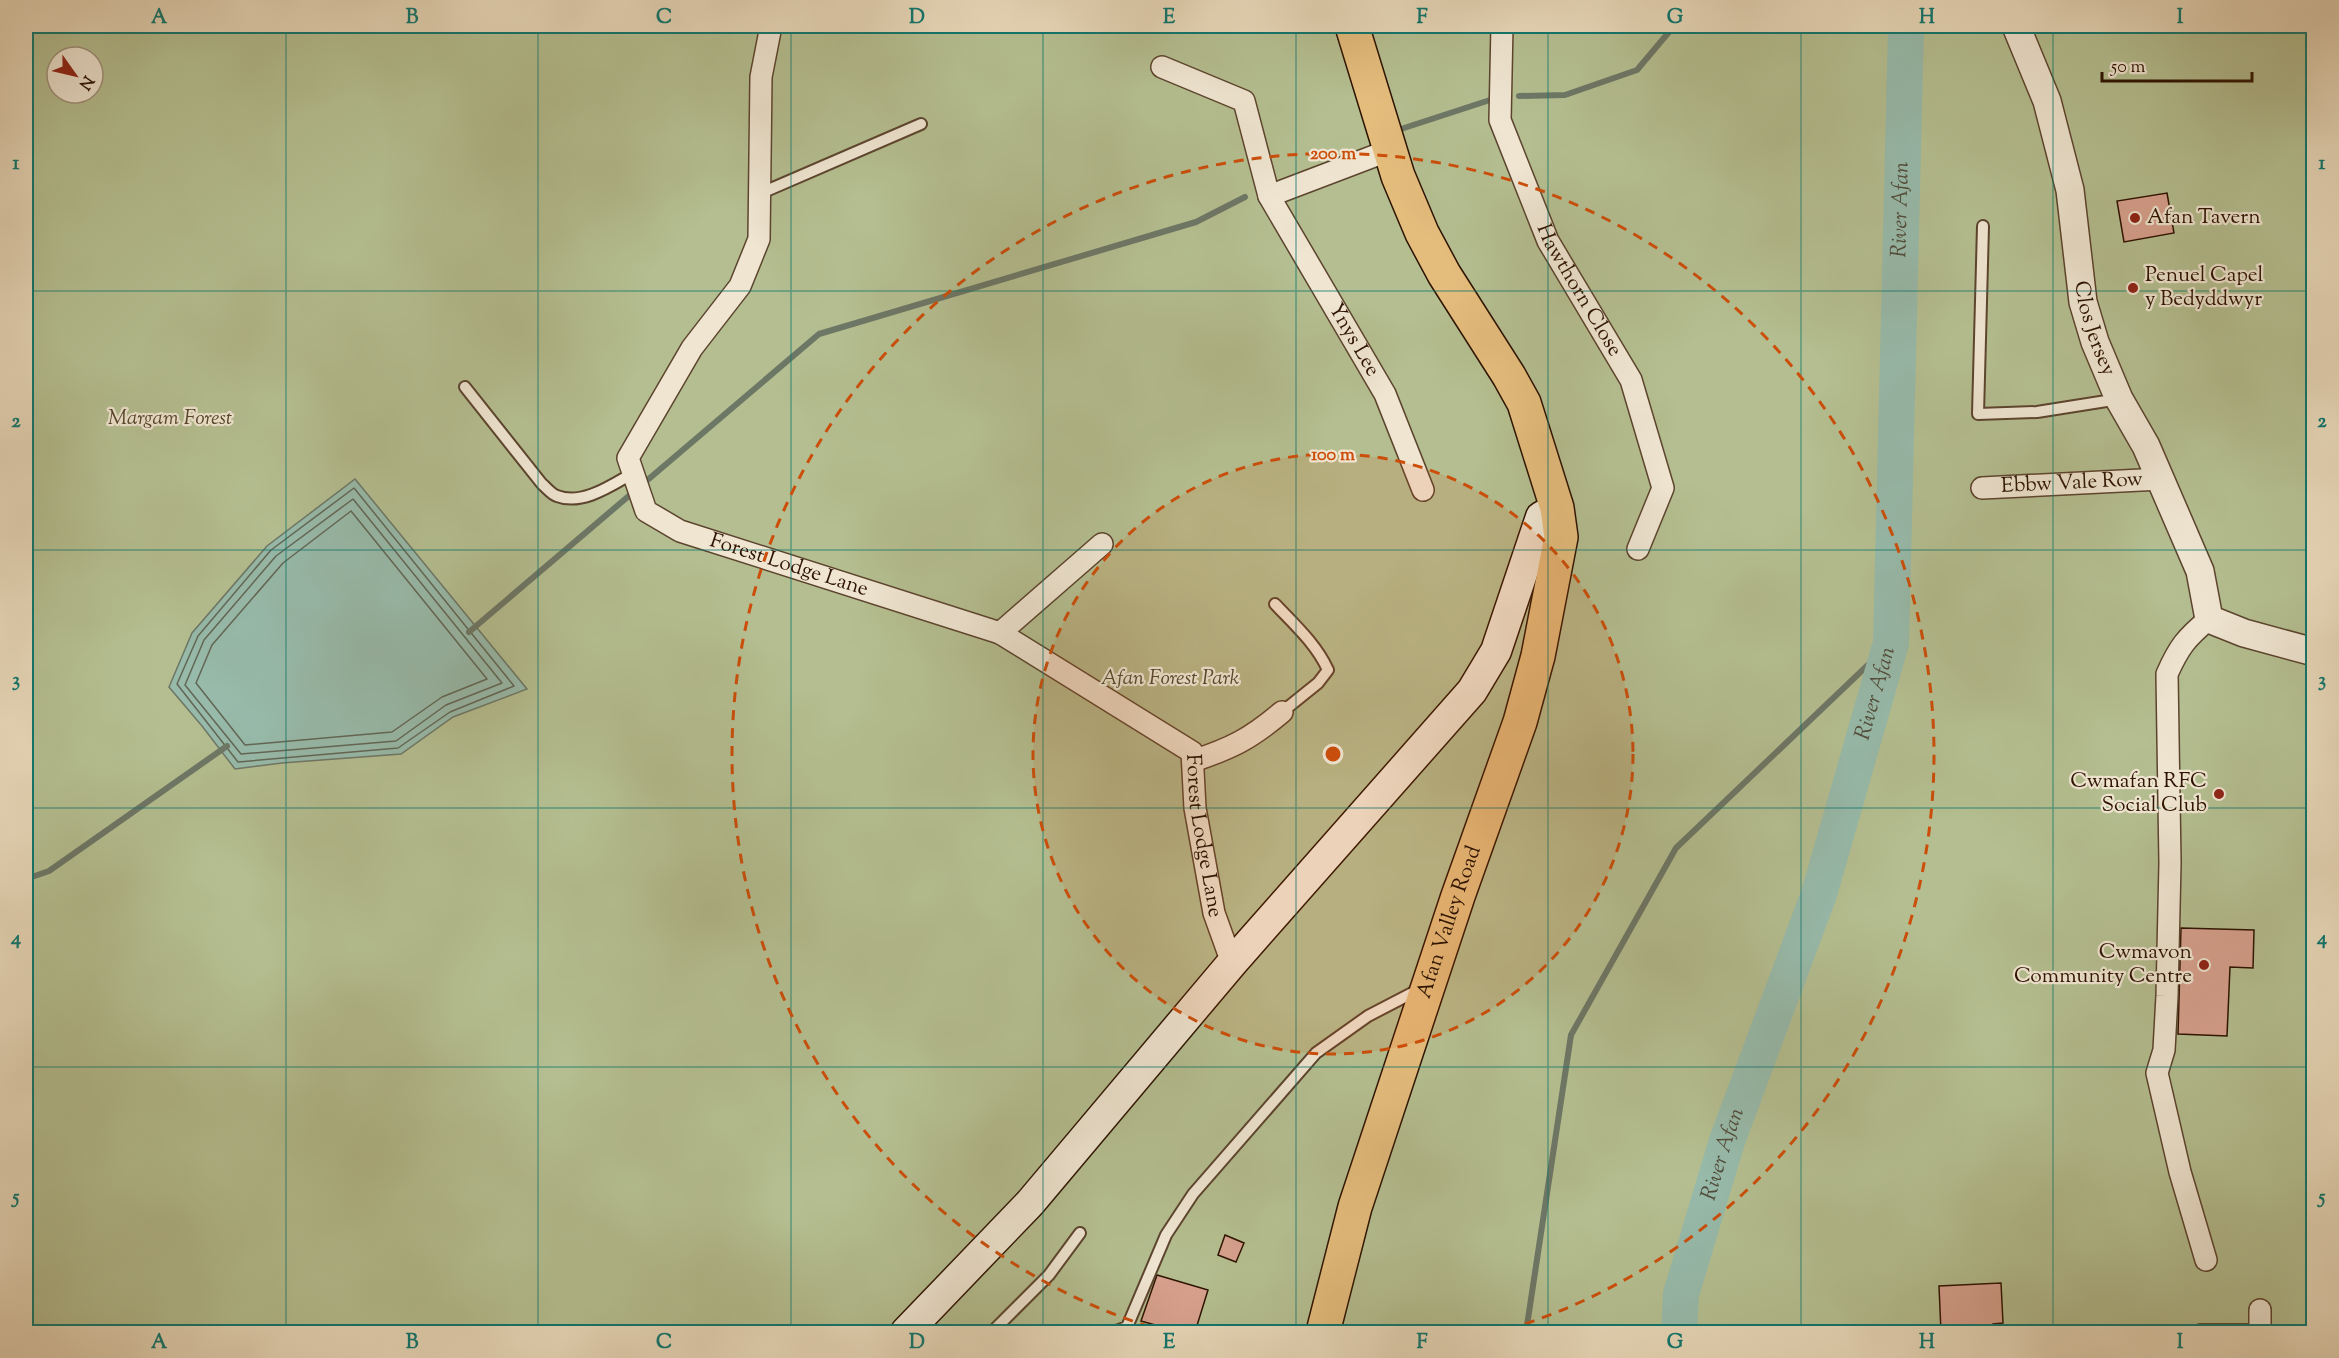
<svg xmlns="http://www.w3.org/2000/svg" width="2339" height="1358" font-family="'Sorts Mill Goudy',serif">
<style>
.green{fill:#b4be90;stroke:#706848;stroke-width:1.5;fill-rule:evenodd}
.water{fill:#97baaa;stroke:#6d7766;stroke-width:1.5}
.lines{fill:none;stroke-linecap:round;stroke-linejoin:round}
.shore{stroke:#626655;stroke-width:1.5}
.stream{stroke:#6d7766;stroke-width:6}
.river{stroke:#97baaa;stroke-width:36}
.building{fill:#d7a18e;stroke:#2d1300;stroke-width:1.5}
.service-casing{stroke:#5c442e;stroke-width:14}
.minor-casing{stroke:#5c442e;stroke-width:24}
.tertiary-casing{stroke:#5c442e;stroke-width:30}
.secondary-casing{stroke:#2d1300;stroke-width:33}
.primary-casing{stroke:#2d1300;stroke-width:36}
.service{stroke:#efe5d1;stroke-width:10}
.minor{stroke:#efe5d1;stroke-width:21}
.tertiary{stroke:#efe5d1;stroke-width:27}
.secondary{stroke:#efe5d1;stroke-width:30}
.primary{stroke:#e4bc7c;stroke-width:33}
.grid{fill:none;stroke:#0f766e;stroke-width:1.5;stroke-opacity:0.55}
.ring{fill:none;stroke:#cc4e0a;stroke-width:3;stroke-dasharray:10 8}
.poi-dot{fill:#8f2418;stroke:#efe5d1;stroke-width:2}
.labels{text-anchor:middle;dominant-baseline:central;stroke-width:4.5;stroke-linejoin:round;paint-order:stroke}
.poi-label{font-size:21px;fill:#2d1300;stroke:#efe5d1;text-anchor:start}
.street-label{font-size:21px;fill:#2d1300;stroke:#efe5d1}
.park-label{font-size:21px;font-style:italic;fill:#56462b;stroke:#efe5d1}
.water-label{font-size:22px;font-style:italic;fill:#524d3c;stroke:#efe5d1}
.centre{fill:#cc4e0a;stroke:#efe5d1;stroke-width:3}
.ring-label{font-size:18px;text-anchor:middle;font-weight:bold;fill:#cc4e0a;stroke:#efe5d1;stroke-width:4.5;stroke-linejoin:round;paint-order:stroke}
.neatline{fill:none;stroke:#0f766e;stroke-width:2}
.grid-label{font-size:20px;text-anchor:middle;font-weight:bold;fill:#0f766e}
</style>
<rect width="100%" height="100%" fill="#e7d7b8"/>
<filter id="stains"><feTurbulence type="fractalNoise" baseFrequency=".00333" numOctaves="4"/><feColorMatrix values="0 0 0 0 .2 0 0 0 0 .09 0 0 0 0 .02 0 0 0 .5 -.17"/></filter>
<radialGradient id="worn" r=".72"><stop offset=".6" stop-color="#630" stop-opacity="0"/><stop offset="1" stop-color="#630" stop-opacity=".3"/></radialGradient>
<!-- green -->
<path class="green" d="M26,26H2313V1332H26ZM57,57H93V93H57Z"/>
<!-- water -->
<path class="water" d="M355,479L527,689L453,717L401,754L282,763L235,769L202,726L169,687L192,633L267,546Z"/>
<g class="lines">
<!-- shore -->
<path class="shore" d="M354,488L514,686L450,712L398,748L238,762L177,684L198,636L271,550Z
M353,499L502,683L446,705L396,741L241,754L185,685L204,640L276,556Z
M351,511L487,679L442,697L392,732L245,745L196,683L212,645L283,563Z"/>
<!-- stream -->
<path class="stream" d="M1519,96L1565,95L1637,70L1674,26
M1401,129L1490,100
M469,632L819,334L1196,222L1245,197
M26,879L49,871L227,746
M1526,1332L1571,1035L1676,848L1891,643"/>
<!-- river -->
<path class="river" id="s1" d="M1679,1332L1681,1294L1727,1141L1819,894L1891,643L1906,26"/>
</g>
<!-- building -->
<path class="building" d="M2167,193L2174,233L2124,242L2117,201Z
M2181,928L2254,930L2253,968L2230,967L2227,1036L2178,1034Z
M1225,1235L1244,1243L1236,1262L1218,1255Z
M1157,1275L1208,1290L1195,1332H1180L1141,1321Z
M2001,1283L2003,1323L1993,1324V1332H1941L1939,1286Z"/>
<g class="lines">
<!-- service casing -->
<g class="service-casing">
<path id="service" d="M759,194L921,124
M1983,226L1978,414L2037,412L2119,399
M465,387L542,484C547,488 551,494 557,496C582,506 612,485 633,473
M1275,604C1295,625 1316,644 1328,670L1318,683L1282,712
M2200,1330H2260
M992,1332L1049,1275L1080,1233
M1113,1332L1127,1327
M1128,1332L1127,1327L1166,1235L1193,1194L1316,1053L1368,1016L1420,989"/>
</g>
<!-- minor casing -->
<g class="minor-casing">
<g id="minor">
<path id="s2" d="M771,26L761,77L759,239L740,286L692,348L628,458L646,511L680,531L1000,633L1192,752L1195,808L1214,913L1232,963"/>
<path id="s3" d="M1502,26L1500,120L1548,241L1631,380L1663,488L1638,549"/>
<path id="s4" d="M1162,67L1244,101L1269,196L1385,394L1423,490"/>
<path d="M1269,196L1390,150"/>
<path id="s5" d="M1982,488L2161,479"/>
<path d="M1000,633L1102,544"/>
<path d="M1193,761C1232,748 1250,739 1282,712"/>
<path d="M2206,1260L2180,1172L2157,1073L2164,1050L2167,996L2170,863L2167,674C2179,647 2186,638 2209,619"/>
<path d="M2260,1310V1332"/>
</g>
</g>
<!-- tertiary casing -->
<g class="tertiary-casing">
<g id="tertiary">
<path id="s6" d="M2016,26L2047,101L2070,190L2083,302L2095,342L2119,399L2146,446L2200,571L2209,619L2244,633L2314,652"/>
</g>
</g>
<!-- secondary casing -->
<g class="secondary-casing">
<path id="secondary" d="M906,1332L1030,1203L1232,963L1472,691L1496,651L1541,517L1557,508"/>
</g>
<!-- primary casing -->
<g class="primary-casing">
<g id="primary">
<path id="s7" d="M1323,1332L1355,1207L1458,896L1520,722L1538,656L1561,537L1557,508L1524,403L1509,376L1444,274L1422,233L1398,176L1352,26"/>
</g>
</g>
<!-- service -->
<use href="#service" class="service"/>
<!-- minor -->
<use href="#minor" class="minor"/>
<!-- tertiary -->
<use href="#tertiary" class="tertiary"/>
<!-- secondary -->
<use href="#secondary" class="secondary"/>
<!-- primary -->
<use href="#primary" class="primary"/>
</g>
<!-- grid -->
<path class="grid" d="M286,26V1332M538,26V1332M791,26V1332M1043,26V1332M1296,26V1332M1548,26V1332M1801,26V1332M2053,26V1332M26,291H2314M26,550H2314M26,808H2314M26,1067H2314"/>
<!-- distance rings -->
<circle cx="1333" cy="754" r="300" fill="#cc4e0a" fill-opacity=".12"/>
<g class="ring">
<circle cx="1333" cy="754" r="300"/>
<path d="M1167 1332A601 601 0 1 1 1499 1332"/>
</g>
<!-- markers -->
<g class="poi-dot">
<circle cx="2135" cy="218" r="6"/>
<circle cx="2133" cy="288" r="6"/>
<circle cx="2219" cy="794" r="6"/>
<circle cx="2204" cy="965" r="6"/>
</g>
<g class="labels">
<!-- poi labels -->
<g class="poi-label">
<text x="2147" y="218">Afan Tavern</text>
<text x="2145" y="276">Penuel Capel<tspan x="2145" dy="24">y Bedyddwyr</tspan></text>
<text x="2207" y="782" text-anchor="end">Cwmafan RFC<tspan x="2207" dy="24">Social Club</tspan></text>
<text x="2192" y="953" text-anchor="end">Cwmavon<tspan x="2192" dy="24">Community Centre</tspan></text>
</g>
<!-- street labels -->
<g class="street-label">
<text stroke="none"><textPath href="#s3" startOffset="282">Hawthorn Close</textPath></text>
<text stroke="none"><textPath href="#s6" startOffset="314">Clos Jersey</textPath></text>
<text stroke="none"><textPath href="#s4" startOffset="354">Ynys Lee</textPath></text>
<text stroke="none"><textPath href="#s5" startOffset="90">Ebbw Vale Row</textPath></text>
<text stroke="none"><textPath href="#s2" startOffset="680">Forest Lodge Lane</textPath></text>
<text stroke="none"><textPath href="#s2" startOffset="1212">Forest Lodge Lane</textPath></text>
<text stroke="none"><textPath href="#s7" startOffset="429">Afan Valley Road</textPath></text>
</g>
<!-- park labels -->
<g class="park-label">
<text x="170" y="419">Margam Forest</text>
<text x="1170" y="679">Afan Forest Park</text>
</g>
<!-- water labels -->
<g class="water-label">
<text stroke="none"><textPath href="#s1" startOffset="1156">River Afan</textPath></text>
<text stroke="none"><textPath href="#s1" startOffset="670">River Afan</textPath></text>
<text stroke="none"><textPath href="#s1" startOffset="184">River Afan</textPath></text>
</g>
</g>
<circle cx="1333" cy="754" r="9" class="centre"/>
<g class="ring-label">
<text x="1333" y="159">200 m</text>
<text x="1333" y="460">100 m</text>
</g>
<!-- margin -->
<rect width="2339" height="1358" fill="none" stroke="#e7d7b8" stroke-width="66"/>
<!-- north arrow -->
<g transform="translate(75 75) rotate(124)"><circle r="28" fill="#efe5d1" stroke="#a1917d" stroke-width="1.5"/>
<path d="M0-4.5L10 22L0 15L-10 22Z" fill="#8f2418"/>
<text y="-9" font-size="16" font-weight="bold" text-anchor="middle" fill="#2d1300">N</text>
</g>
<!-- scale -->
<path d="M2102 72v9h150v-9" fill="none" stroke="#2d1300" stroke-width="3"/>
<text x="2111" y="72" font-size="18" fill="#2d1300" stroke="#efe5d1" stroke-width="4.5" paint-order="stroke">50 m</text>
<rect x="33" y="33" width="2273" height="1292" class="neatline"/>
<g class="grid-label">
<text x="159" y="23">A</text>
<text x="412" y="23">B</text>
<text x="664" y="23">C</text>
<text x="917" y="23">D</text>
<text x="1169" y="23">E</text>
<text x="1422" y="23">F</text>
<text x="1675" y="23">G</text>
<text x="1927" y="23">H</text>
<text x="2180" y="23">I</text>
<text x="16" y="169">1</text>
<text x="2322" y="169">1</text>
<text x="16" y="427">2</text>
<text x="2322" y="427">2</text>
<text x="16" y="686">3</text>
<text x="2322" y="686">3</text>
<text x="16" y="944">4</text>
<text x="2322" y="944">4</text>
<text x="16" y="1203">5</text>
<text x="2322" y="1203">5</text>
<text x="159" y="1348">A</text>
<text x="412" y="1348">B</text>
<text x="664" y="1348">C</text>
<text x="917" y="1348">D</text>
<text x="1169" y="1348">E</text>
<text x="1422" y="1348">F</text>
<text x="1675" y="1348">G</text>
<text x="1927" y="1348">H</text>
<text x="2180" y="1348">I</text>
</g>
<rect width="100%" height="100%" filter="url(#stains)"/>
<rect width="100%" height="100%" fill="url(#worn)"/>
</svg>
